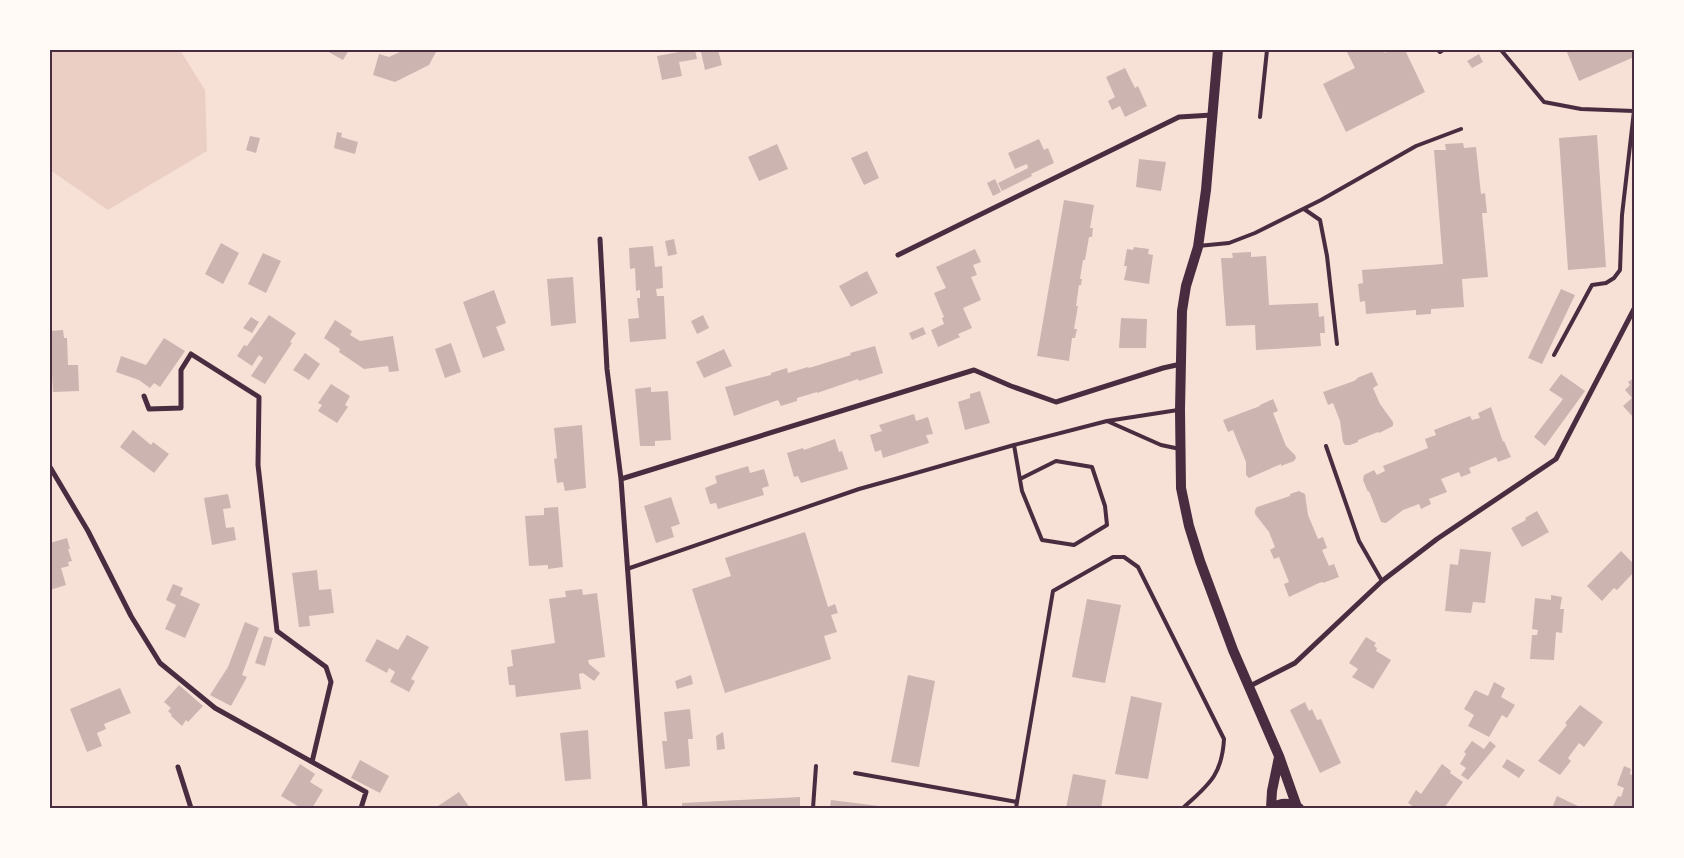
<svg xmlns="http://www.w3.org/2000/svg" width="1684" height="858" font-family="Poppins,sans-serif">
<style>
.green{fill:#ebcfc5}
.building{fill:#ccb4b1}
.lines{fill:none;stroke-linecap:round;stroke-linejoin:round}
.service{stroke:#4a2c40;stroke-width:4}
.minor{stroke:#4a2c40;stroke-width:5}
.secondary{stroke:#4a2c40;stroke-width:10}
.neatline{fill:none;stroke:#4a2c40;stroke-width:2}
</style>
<rect width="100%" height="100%" fill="#f7e1d7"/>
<!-- green -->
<path class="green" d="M50,50H180L205,90L207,151L108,210L50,170Z"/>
<!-- building -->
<path class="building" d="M325,50H349L343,60Z
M404,50L407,51L408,50H437L429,65L395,82L373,75L379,54L389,57Z
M678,50H695L697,59L679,62L682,76L662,80L657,56L679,52Z
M711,50H718L722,65L705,70L701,52Z
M1346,50H1384L1385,53L1391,50H1405L1425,92L1346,132L1323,84L1355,68Z
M1566,50H1634V57L1579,81Z
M1479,54L1483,62L1472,68L1467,61Z
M1125,68L1135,88L1138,86L1147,106L1125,117L1120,106L1112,110L1108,101L1115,97L1106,77Z
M337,132L342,133L341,137L358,142L355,154L334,148Z
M1597,135L1606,267L1568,270L1559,138Z
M250,136L260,138L256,153L246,150Z
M1039,139L1044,150L1048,148L1054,163L1031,174L1032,176L1002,191L998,183L1028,168L1027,164L1015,169L1008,153Z
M1463,143L1464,148L1476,147L1481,194L1485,193L1487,213H1482L1488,277L1462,279L1464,307L1431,309V314L1416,315V310L1366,314L1365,301L1360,302L1358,284L1363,283L1362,270L1443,264L1434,150H1446L1445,144Z
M777,144L788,169L759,181L748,157Z
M867,151L879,178L864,185L851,158Z
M1139,159L1166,162L1161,191L1136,187Z
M995,179L1001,192L993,196L987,183Z
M1064,200L1094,205L1090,228H1093L1092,237H1089L1085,260H1083L1080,279H1082L1081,285H1079L1076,306H1078L1074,329H1077L1075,338H1072L1069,361L1037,356Z
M674,239L677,254L668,256L665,241Z
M221,243L239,253L223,284L205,274Z
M653,246L655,267L662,266L663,288L656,289L657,296H664L666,339L630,342L628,319L639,318L637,298H640V290L636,291L635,268L630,269L629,248Z
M1134,247L1149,249L1148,254L1153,255L1149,284L1124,280L1127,266H1124L1127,249L1133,250Z
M975,249L981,262L973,265L977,275L971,277L981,300L963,308L972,328L958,334L960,337L938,347L931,330L944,324L942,318L944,317L934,293L946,288L936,267Z
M1251,252V257L1266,256L1269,305L1318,303L1319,317L1324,316L1325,333H1320L1321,346L1256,350L1255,325L1226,326L1221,258H1233L1232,253Z
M263,253L281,261L266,293L248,284Z
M867,271L878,293L851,307L839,286Z
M573,277L576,323L551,326L547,279Z
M1561,289L1575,295L1542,364L1528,358Z
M494,290L506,323L496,327L505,350L483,358L463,302Z
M269,315L296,333L290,342L292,343L265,384L251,376L263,358L259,355L252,366L237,356L244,345L247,346Z
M703,315L709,328L697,334L691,321Z
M251,317L259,322L252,333L243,328Z
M1121,318L1147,319L1146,348H1119Z
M335,320L352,331L350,335L360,341L393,336L399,371L389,372L388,366L364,369L339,352L340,349L324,338Z
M923,327L926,334L912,340L909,333Z
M63,330L64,338H67L68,365H78L79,391L53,392L52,374H50V331Z
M164,338L185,351L160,387L154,383L150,388L139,380L116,372L121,356L146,365Z
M451,343L461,372L445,378L435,349Z
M875,346L883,373L859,381L858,379L817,393V392L797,398V401L781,406L778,400L734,416L725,387L771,375V373L787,368L788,373L808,367L809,368L851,355L850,353Z
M724,349L732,366L704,378L696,362Z
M305,353L320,364L309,380L293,370Z
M1372,372L1378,385L1373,388L1380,404L1393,422V426L1379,433L1378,432L1358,440V442L1350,445H1345L1343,442L1340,421L1333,403L1328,405L1323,392L1354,381L1357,379V378Z
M1561,374L1585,391L1545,446L1534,437L1563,399L1549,390Z
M1634,378V418L1623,406L1632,398L1625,390L1630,385L1628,382Z
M331,384L350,396L345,405L348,407L337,423L318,411L322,405L318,403Z
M651,387V392L668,391L671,440L655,441V446H640L635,389Z
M980,391L990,423L965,430L958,402L970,398V394Z
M1273,399L1278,411L1273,413L1286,446L1295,455L1296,458L1294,461L1281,466V464L1249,478L1246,475V462L1233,430L1228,432L1223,420L1260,406V405Z
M1491,407L1503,442L1504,441L1511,457L1498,462L1496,457L1469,468L1471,473L1461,477L1459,472L1441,479L1447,492L1429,499L1431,504L1421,509L1419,504L1403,510L1386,523L1381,522L1369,491L1368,492L1363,480L1364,475L1374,470L1377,475L1385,471L1383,466L1428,448L1425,439L1436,435L1434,430L1470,416L1472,420L1480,418L1478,413Z
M914,414L916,421L928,417L933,434L926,435L929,443L883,458L881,450L875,452L870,435L882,431L879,425Z
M582,425L586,488L565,491L563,482L557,483L554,459L557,458L554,428Z
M133,430L151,445L153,442L169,454L154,473L120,447Z
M835,439L839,452L842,451L848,469L801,483L798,476L794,477L787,453L803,448L804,450Z
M748,466L750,473L764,469L769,486L762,488L764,495L718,509L716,503L710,504L705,488L717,483L715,476Z
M1299,491L1305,494L1308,515L1318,539L1323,537L1327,548L1322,550L1329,566L1334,564L1339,577L1323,583V582L1319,583L1289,597L1284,584L1289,582L1279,557L1274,559L1270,550L1275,547L1269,532L1255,514V510L1257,507L1290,496V494Z
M228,494L231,508L223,509L226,528L234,527L236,540L212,545L204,498Z
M671,497L680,524L671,527L674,537L656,543L644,506Z
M558,507L563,567L548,569V565L529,566L525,516L544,515V508Z
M1537,511L1549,532L1522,547L1511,528L1526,520L1525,518Z
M805,532L828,607L835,604L838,613L831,615L837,632L824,636L831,659L725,693L692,589L731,576L725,558Z
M67,538L70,549H68L72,561L68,562L69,566L61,568L66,585L50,590V543Z
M1460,549L1491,552L1485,603L1473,602L1471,613L1445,611L1450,564L1458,565Z
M1621,551L1634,564V572L1617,590L1614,588L1602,601L1587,586Z
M317,570L319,590L331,589L334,613L309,616L310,626L299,627L292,573Z
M173,584L183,588L180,595L200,604L185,638L165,629L176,605L166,600Z
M582,589L583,595L597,593L605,657L588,660L589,664L600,673L594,681L583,673L579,674L581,689L516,697L515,685H509L507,667L513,666L511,650L555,643L549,599L566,597L565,591Z
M1551,595L1562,597L1560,609H1564L1562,633L1556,632L1554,660L1530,659L1532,635H1537L1538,630L1532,629L1535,598L1551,600Z
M1087,599L1121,605L1105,683L1072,677Z
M245,622L259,628L242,675L247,677L231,706L210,695L228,667Z
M407,635L429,647L411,679L415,681L409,692L390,682L395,672L389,668L387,673L365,661L377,639L398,650Z
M264,636L273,638L265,666L255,663Z
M1366,637L1376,643L1374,646L1377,648L1376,651L1391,660L1373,689L1352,677L1358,669L1349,663Z
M691,675L693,684L677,689L675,681Z
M908,675L935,681L919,767L891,762Z
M1494,682L1505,688L1501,697L1515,705L1507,718L1502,715L1489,737L1468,726L1474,715L1464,709L1475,690L1488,696Z
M179,685L203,706L188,722L186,720L182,726L171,716L172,715L168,711L171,708L164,702Z
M120,688L131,713L104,724L106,729L97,733L102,746L87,752L70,709Z
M1131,696L1162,703L1148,779L1115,774Z
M1305,702L1309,711L1312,709L1317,720L1321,719L1341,763L1320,773L1290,710Z
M1580,705L1603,722L1584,747L1579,743L1568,758L1571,761L1560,775L1538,761L1567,725L1565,723Z
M690,709L693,739H688L690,766L665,769L662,741H667L664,712Z
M588,730L591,779L565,781L560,733Z
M723,732L725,749L717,750L716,736Z
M1472,741L1484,749L1490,741L1496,746L1468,780L1461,775L1466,768L1460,764L1466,754L1464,752Z
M1507,759L1525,770L1519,778L1502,767Z
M360,760L389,776L380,793L351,778Z
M300,764L315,774L310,782L323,790L312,808H301L281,796Z
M1442,764L1451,771L1450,773L1463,782L1444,808H1415L1408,803L1416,790L1421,794Z
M1624,766L1631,769L1630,774L1634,776V808H1612L1618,796L1621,797L1624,788L1617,785Z
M1073,774L1106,780L1101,808H1066Z
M459,792L470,808H435Z
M1557,796L1582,808H1552Z
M800,797V808H682V803Z
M831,800L887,807V808H830Z"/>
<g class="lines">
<!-- service -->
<path class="service" d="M1438,50L1440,52L1443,50
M1501,50L1544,102L1581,109L1634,111
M1260,117L1267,50
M1304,209L1320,220L1327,256L1337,344
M1198,246L1229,243L1255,233L1321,200L1416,146L1461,129
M1554,355L1592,285L1606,283L1614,278L1620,270L1622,215L1634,111
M1107,421L1161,445L1180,449
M1014,445L1022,491L1042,540L1074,545L1107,525L1105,506L1092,467L1056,461L1020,479
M1326,446L1359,541L1382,581
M627,569L859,489L902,477L1014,445L1107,421L1178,410
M855,773L1017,802
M813,808L816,766
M1016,808L1053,591L1113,557H1124L1138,567L1224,739C1222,776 1208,785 1183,808"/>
<!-- minor -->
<path class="minor" d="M600,239L607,369L621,479L645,808
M898,255L1179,117L1212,115
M144,396L149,409L181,408V370L191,354L259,397L258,465L277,631L326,667L331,682L312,762
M50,467L88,531L131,616L160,663L215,708L366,792L361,808
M621,479L974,370L1011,386L1056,402L1163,368L1181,364
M1250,686L1295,663L1382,581L1437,539L1556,459L1634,309
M178,767L191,808"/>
<!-- secondary -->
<path class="secondary" d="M1218,50L1206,190L1198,247L1186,286L1182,311L1180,410L1181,488L1189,526L1200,561L1233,650L1279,756L1297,807
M1271,808L1272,791L1279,757
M1272,808C1281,802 1289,802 1299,808"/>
</g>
<!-- border -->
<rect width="1684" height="858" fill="none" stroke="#fffaf5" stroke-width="102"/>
<rect x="51" y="51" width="1582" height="756" class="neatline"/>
</svg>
